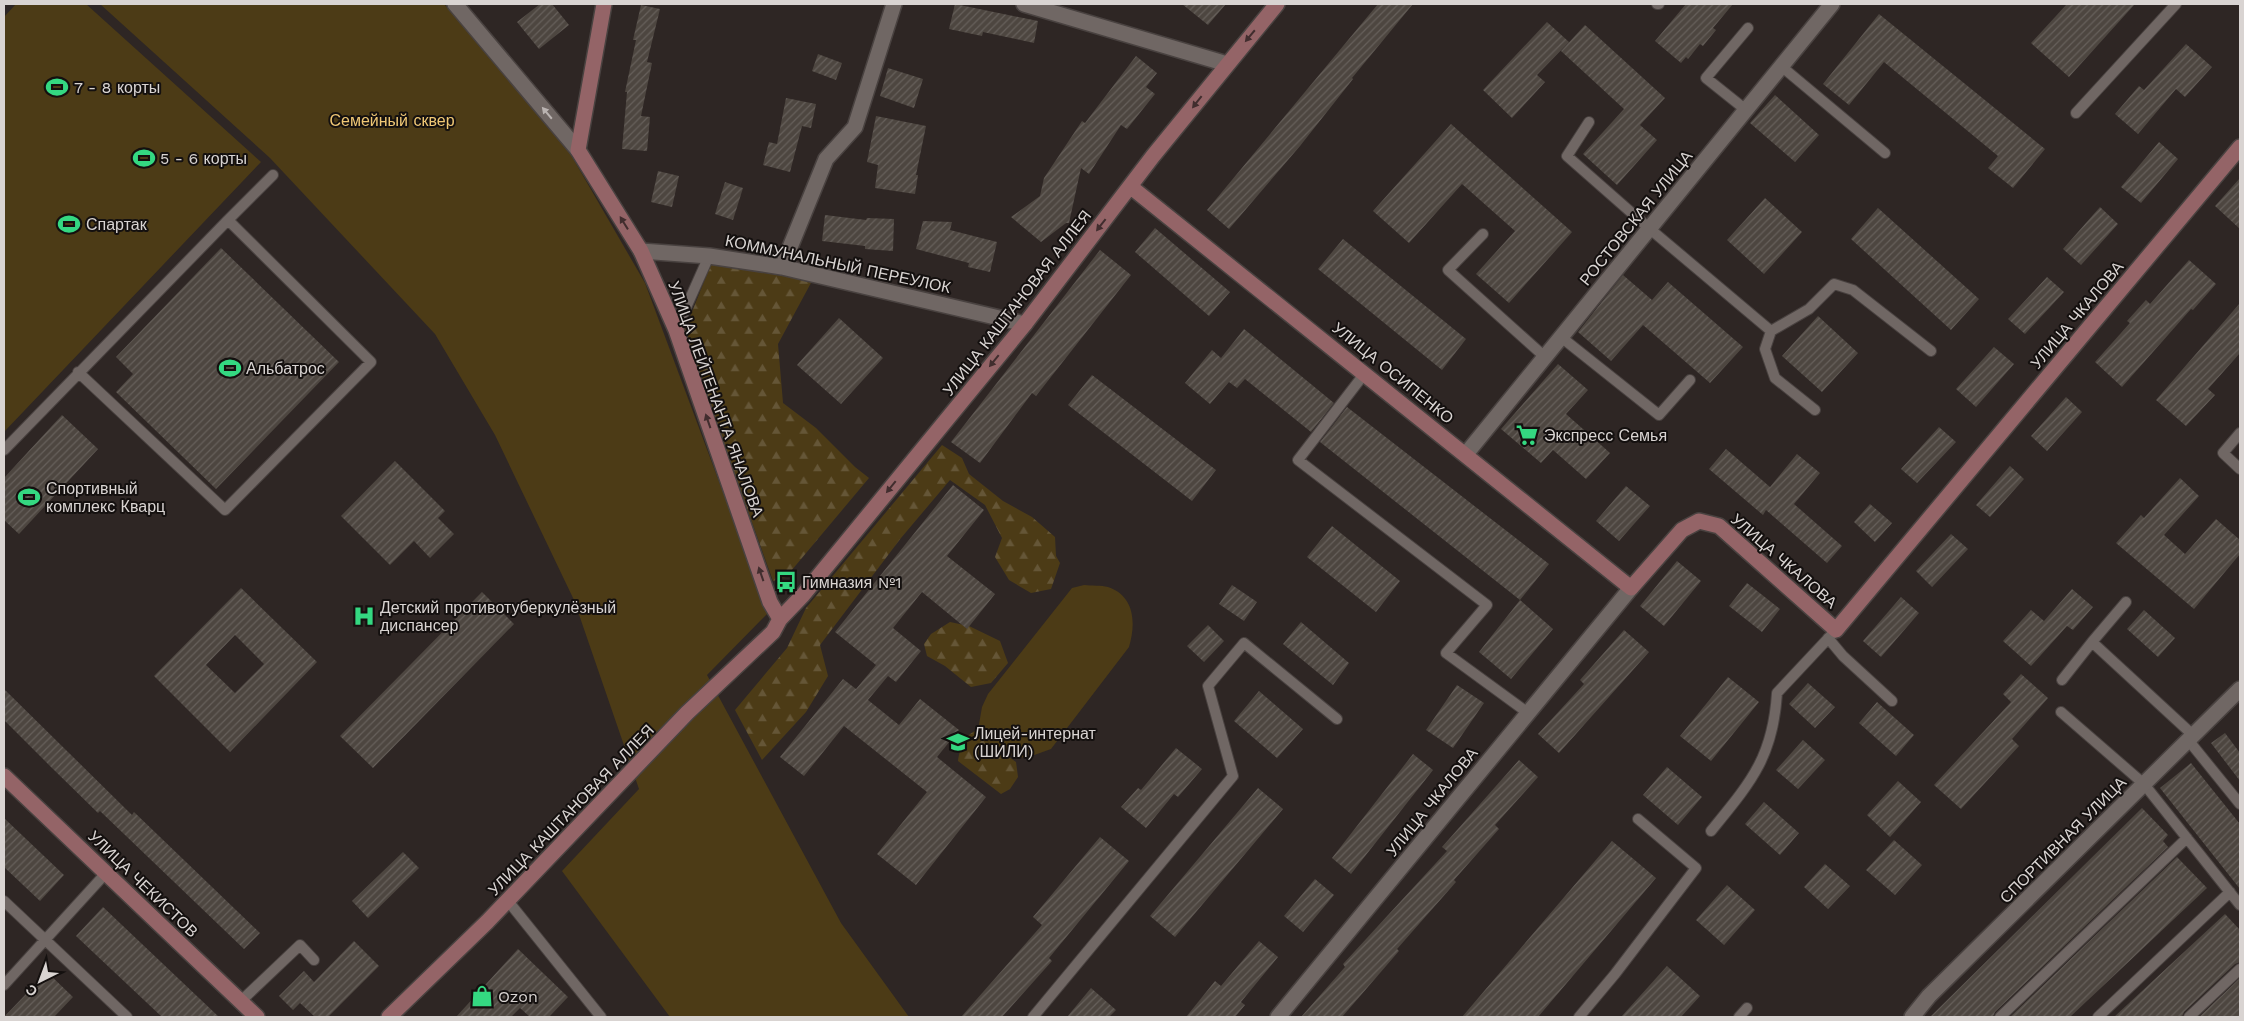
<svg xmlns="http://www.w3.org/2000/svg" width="2244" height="1021" font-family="'Work Sans',sans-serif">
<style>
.forest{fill:url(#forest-firs)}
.park{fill:#4c3b16}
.building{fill:url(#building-hatch);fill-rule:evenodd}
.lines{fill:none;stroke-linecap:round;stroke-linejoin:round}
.lane-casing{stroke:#494240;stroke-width:12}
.street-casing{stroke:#494240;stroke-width:18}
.secondary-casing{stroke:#494240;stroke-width:18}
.lane{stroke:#706764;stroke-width:10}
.street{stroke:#706764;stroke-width:15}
.secondary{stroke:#946467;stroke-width:15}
.oneway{fill:#412d2e}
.oneway2{fill:#bab3b1}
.labels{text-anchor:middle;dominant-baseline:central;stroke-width:4;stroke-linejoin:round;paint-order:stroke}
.poi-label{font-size:16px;fill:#d9d4d2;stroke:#14100f;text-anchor:start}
.park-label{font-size:16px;fill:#f0c875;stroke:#14100f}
.street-label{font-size:16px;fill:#d9d4d2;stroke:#14100f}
</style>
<defs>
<pattern id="forest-firs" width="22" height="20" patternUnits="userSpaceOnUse" patternTransform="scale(1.25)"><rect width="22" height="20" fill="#4c3b16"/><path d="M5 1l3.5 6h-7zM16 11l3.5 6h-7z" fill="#655637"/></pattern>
<pattern id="building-hatch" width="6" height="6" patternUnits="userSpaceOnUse" patternTransform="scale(1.25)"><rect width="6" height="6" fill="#4d4640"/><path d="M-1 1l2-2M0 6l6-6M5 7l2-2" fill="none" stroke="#66605b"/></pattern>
</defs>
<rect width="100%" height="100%" fill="#2e2624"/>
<!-- forest -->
<path class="forest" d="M711,264L812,281L778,344L783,403L816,428L855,467L869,478L786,577L773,581L684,332Z
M942,445L962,458L969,474L1003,501L1032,517L1055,537L1056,556L1060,563L1051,589L1031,593L1009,580L995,557L1002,538L985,505L950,480L901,538L820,645L828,676L806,712L762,760L735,710L787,648L806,608Z
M950,622L969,626L1000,641L1008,663L991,683L971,687L945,666L927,656L924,644L931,634Z
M978,730L989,743L1016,762L1018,777L1010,789L1001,794L958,761C960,748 964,734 978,730Z"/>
<!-- park -->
<path class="park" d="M16,4H86L261,162L4,432V17Z
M100,4H444L571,155L645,283L768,613L707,675L841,923L909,1017H670L562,871L639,789L574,600L495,435L435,334L270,158Z
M1084,585C1092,586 1101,585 1108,587C1135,596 1136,624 1129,647L1051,749L1026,758L1004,754L989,743L978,730L982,707L988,694L1072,588Z"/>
<!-- building -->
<path class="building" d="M540,4H552L569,25L539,49L517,22Z
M955,4L1038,21L1034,43L983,32L982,36L949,29Z
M1182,4H1226L1208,25Z
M1378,4H1413L1352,78L1353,79L1300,146L1229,229L1207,210Z
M1686,4H1733L1713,28L1716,30L1703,46L1700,44L1688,59L1686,57L1681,63L1655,41Z
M2067,4H2135L2069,77L2031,43Z
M641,5L660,9L647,62L652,63L641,116L650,117L647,151L622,149L627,92H625L636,40H633Z
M1879,14L2045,149L2013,188L1988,168L1998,156L1884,62L1849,105L1823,84Z
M1547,22L1569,42L1537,75L1545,82L1512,118L1483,90Z
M1585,25L1665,98L1640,125L1657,140L1617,185L1583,154L1624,109L1561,51Z
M2186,44L2212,67L2185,97L2176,89L2138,134L2115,114L2139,86L2144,90Z
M818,54L842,63L836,80L812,71Z
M1136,56L1157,73L1146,87L1155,94L1127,129L1121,125L1089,174L1081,168L1069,223H1066L1041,242L1011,217L1040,196L1044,178L1082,121L1085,123Z
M888,68L923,79L914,108L880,96Z
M1775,95L1819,135L1795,162L1750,123Z
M786,98L816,104L811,128L802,126L790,172L763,165L769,142L777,144Z
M876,116L926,126L916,175H918L915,194L875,188L878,165L867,162Z
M1451,124L1572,232L1509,303L1476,274L1515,231L1462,184L1409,243L1373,211Z
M2159,142L2178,159L2141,203L2121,187Z
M658,171L679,176L672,207L651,202Z
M2240,178V229L2215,206Z
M725,182L743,188L733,220L715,214Z
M1765,198L1802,232L1764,274L1727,240Z
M2100,207L2118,224L2081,265L2063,249Z
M1878,208L1979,299L1951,330L1851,239Z
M825,215L866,220L867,218L894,219L893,251L865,249V246L822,241Z
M923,221L952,222L950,230L997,242L990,272L968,267L969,263L916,249Z
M1155,228L1230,292L1209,316L1135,252Z
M1343,239L1466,339L1442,370L1318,269Z
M221,248L339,362L216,489L116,392L133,374L116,357Z
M1100,250L1131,275L1036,396L1032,393L980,463L951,442Z
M2189,260L2216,284L2193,310L2191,309L2122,387L2095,362L2130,323L2127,321L2146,300L2150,304Z
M1623,275L1652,300L1668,282L1743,347L1710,383L1643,325L1611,361L1578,332Z
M2047,277L2064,292L2025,334L2008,319Z
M2240,303V353L2208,389L2215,395L2186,426L2156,400Z
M1818,316L1858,353L1822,392L1782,356Z
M839,318L883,358L841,404L797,365Z
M1244,329L1334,403L1311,432L1245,379L1237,388L1229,382L1210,404L1185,383L1212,350L1221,358Z
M1994,347L2014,364L1976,407L1956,389Z
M1558,364L1588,390L1566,414L1610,453L1586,479L1553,450L1541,463L1501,429Z
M1092,375L1216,470L1192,501L1068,405Z
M2066,397L2082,412L2047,451L2031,436Z
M1347,407L1549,564L1520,600L1320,442Z
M62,415L98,449L19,534L4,520V478Z
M1939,427L1956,442L1917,483L1901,469Z
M1726,449L1770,487L1797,454L1820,473L1794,504L1842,546L1827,563L1766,510L1763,515L1709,469Z
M395,461L445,511L438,518L454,534L430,558L414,541L390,565L341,516Z
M2010,466L2024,479L1990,517L1976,505Z
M2180,478L2199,496L2164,535L2185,554L2216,519L2240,540V554L2194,609L2116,543L2141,515L2144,518Z
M953,485L984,510L947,556L995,594L967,629L922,592L893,628L921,651L896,682L888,676L868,700L899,725L920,699L959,730L937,757L986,797L916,885L877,854L927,792L844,726L804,776L780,757L843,679L856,689L876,665L835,632Z
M1626,486L1650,506L1619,541L1596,521Z
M1870,504L1892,523L1875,542L1854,522Z
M1332,526L1400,581L1376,612L1307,557Z
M1951,534L1968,549L1932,587L1916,571Z
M1677,561L1701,581L1664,626L1640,606Z
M1747,583L1780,609L1762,632L1729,606Z
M1232,585L1257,602L1244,621L1219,604Z
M241,588L317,662L230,752L154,676ZM235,635L264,664L235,693L206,665Z
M2072,589L2093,607L2073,630L2067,626L2031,666L2003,641L2031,610L2044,621Z
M482,592L514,624L373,768L340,736Z
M1901,597L1919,613L1881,657L1863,641Z
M1520,600L1553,629L1511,679L1479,652Z
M2144,610L2175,638L2158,657L2127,629Z
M1301,622L1349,663L1333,685L1283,644Z
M1208,625L1224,641L1204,662L1187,646Z
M1624,630L1649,652L1559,753L1538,734L1584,684L1580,680Z
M2021,674L2048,698L2012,739L2019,746L1961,809L1934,785L2011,702L2003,694Z
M1728,677L1759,702L1711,761L1680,736Z
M1808,683L1835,707L1815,728L1789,704Z
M1457,685L1484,703L1453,748L1426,730Z
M4,689L132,815L134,812L260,933L244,949L100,811L98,813L52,768L4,720Z
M1259,691L1303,729L1277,758L1234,721Z
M1877,702L1914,735L1896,756L1859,723Z
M2225,733L2240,753V781L2211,743Z
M1803,740L1825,760L1798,789L1776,770Z
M1176,748L1202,769L1178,797L1174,794L1146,828L1121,807L1138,788L1141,790Z
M1413,754L1433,770L1351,874L1332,858Z
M1519,760L1538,777L1495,825L1499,829L1454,880L1456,882L1397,949L1399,951L1342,1017H1301L1345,967L1343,964L1447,851L1442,847Z
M2191,763L2240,824V889L2160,788Z
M1667,767L1702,797L1678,825L1643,795Z
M1898,781L1921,802L1890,837L1867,815Z
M1258,788L1283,809L1175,937L1150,916Z
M1764,802L1799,833L1780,855L1745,824Z
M2142,808L2168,835L2163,841L2168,847L1995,1012L1993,1017H1930Z
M4,818L64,875L40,901L4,867Z
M1100,837L1129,861L1049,958L1052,961L1002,1017H961L1042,925L1033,917Z
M1894,840L1922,865L1895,895L1866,870Z
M1612,841L1656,878L1538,1017H1462Z
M403,852L419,868L368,918L352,901Z
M2177,857L2207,888L2070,1017H2010Z
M1825,864L1850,886L1828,909L1804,887Z
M1315,879L1334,895L1303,932L1284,916Z
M1727,885L1755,910L1724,945L1696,920Z
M103,907L219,1017H162L94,953L76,936Z
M2225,914L2240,930V962L2235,964L2184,1012L2182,1017H2114Z
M354,941L379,966L328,1017H315L300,1003L293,1010L279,996L304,971L314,982Z
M1259,941L1278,957L1241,1002L1245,1005L1235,1017H1186L1215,981L1221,986Z
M518,949L568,997L549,1017H530L520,1008L511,1017H456Z
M1667,966L1700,996L1681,1017H1621Z
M47,972L73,997L54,1017H4Z
M2240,978V1017H2199Z
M1091,988L1116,1010L1109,1017H1067Z"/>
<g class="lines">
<!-- lane casing -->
<g class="lane-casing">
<path id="lane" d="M1657,4H1659
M1781,66L1885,153
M1746,110L1706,78L1748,28
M2076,113L2176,4
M1589,122L1567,156L1650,229L1771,331L1765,349L1775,378L1815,410
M228,220L273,175
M1483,234L1448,270L1545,357
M676,330L709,256
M1771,331L1809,309L1834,284L1853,290L1931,351
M1561,337L1659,415L1690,380
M1365,373L1298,460L1487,605L1446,653L1528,713
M2240,433L2223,453L2240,469
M4,450L228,220L371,362L225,510L78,372
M1828,638L1843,656L1892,701
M2092,642L2126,602
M2062,680L2092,642L2194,736
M2061,712L2144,784L2240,905
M2189,741L2240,804
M1711,831C1750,783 1773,758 1777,693L1836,630
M4,901L127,1017
M508,901L601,1017
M4,985L106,873
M241,1001L300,945L314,960
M1033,1017L1233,776L1208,686L1244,643L1337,719
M1579,1017L1615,974L1696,868L1638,819
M1739,1017L1747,1008
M2000,1017L2187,838
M2098,1017L2230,892
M2189,1017L2240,969"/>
</g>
<!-- street casing -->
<g class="street-casing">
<path id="street" d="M455,4L578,150
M1024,4L1227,64
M641,251L709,256L782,267L1025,324
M782,267L826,159L855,127L894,4
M1466,454L1832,4
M1278,1017L1631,588
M1912,1017L1929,996L2240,689"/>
</g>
<!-- secondary casing -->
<g class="secondary-casing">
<path id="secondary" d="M604,4L578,150L641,251L676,330L770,602L780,619
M1131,187L1631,588L1682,530L1699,521L1719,526L1836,630L2240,147
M4,776L257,1017
M389,1017L487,922L687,713L773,632L780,619L803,595L1025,324L1153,156L1277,4"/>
</g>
<!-- lane -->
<use href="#lane" class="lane"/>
<!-- street -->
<use href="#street" class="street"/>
<!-- secondary -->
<use href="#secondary" class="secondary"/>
</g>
<!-- one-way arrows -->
<defs><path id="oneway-solid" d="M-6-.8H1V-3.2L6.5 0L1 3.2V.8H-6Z" transform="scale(1.25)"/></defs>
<g class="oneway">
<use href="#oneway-solid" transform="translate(1250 36) rotate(130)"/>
<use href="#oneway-solid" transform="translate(1197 102) rotate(128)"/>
<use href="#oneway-solid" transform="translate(624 223) rotate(-122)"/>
<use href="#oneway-solid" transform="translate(1101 225) rotate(128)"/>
<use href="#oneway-solid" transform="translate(994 361) rotate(129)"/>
<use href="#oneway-solid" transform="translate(708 421) rotate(-109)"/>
<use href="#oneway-solid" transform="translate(891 487) rotate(129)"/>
<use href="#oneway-solid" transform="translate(761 574) rotate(-109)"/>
</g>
<use class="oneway2" href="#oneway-solid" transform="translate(547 113) rotate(-130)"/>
<!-- icons -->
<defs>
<g id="stadium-bare" transform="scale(1.725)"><path d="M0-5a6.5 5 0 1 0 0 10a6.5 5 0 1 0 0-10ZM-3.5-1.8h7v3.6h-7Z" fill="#34d881" stroke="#14100f" stroke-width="2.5" paint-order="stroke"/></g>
<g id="supermarket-bare" transform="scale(1.725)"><path d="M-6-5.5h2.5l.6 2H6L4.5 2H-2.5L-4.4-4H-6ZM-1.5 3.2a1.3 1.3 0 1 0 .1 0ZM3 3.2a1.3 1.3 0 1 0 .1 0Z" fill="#34d881" stroke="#14100f" stroke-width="2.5" paint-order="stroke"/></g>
<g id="bus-bare" transform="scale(1.725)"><path d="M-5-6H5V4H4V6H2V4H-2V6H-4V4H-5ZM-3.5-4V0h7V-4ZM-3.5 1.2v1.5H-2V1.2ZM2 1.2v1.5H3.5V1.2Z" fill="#34d881" stroke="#14100f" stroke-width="2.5" paint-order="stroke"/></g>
<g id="hospital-bare" transform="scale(1.725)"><path d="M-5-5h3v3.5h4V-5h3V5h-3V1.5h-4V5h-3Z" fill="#34d881" stroke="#14100f" stroke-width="2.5" paint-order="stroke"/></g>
<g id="school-bare" transform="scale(1.725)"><path d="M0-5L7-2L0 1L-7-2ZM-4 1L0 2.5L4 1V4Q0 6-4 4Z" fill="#34d881" stroke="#14100f" stroke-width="2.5" paint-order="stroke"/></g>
<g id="shop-bare" transform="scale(1.725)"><path d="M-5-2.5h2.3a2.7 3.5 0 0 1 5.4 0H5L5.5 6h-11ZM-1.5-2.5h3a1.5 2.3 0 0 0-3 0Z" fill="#34d881" stroke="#14100f" stroke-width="2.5" paint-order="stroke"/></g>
</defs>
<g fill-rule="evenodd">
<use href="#stadium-bare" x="57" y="87"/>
<use href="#stadium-bare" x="144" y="158"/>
<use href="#stadium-bare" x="69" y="224"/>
<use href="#stadium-bare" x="230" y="368"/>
<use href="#supermarket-bare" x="1527" y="435"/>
<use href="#stadium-bare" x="29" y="497"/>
<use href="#bus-bare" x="786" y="582"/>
<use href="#hospital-bare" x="364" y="616"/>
<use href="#school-bare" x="958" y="742"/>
<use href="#shop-bare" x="482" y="996"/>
</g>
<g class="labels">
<!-- poi labels -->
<g class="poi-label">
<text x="74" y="87">7 - 8 корты</text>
<text x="160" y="158">5 - 6 корты</text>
<text x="86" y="224">Спартак</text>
<text x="246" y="368">Альбатрос</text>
<text x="1544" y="435">Экспресс Семья</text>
<text x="46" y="488">Спортивный<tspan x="46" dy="18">комплекс Кварц</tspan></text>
<text x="802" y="582">Гимназия №1</text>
<text x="380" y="607">Детский противотуберкулёзный<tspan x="380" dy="18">диспансер</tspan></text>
<text x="974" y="733">Лицей-интернат<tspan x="974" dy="18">(ШИЛИ)</tspan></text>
<text x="498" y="996">Ozon</text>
</g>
<!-- park labels -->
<g class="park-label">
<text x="392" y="120">Семейный сквер</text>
</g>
<!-- street labels -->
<g class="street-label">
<text transform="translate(1636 218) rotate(-51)">РОСТОВСКАЯ УЛИЦА</text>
<text transform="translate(838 264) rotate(12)">КОММУНАЛЬНЫЙ ПЕРЕУЛОК</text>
<text transform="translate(1017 303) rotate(-52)">УЛИЦА КАШТАНОВАЯ АЛЛЕЯ</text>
<text transform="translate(2077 315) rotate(-50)">УЛИЦА ЧКАЛОВА</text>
<text transform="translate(1393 373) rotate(39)">УЛИЦА ОСИПЕНКО</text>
<text transform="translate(716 399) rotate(70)">УЛИЦА ЛЕЙТЕНАНТА ЯНАЛОВА</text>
<text transform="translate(1784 561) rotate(41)">УЛИЦА ЧКАЛОВА</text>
<text transform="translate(1432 802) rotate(-51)">УЛИЦА ЧКАЛОВА</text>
<text transform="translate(571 810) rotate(-46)">УЛИЦА КАШТАНОВАЯ АЛЛЕЯ</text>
<text transform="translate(2063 840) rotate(-45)">СПОРТИВНАЯ УЛИЦА</text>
<text transform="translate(143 884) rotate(44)">УЛИЦА ЧЕКИСТОВ</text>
</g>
</g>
<!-- border -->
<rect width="2244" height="1021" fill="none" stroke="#d9d4d2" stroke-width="10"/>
<!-- north arrow -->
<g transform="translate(40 981) rotate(222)" stroke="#14100f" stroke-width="4" paint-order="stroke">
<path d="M0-4L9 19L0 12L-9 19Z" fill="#d9d4d2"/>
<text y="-8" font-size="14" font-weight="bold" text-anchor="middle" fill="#d9d4d2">С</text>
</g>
</svg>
